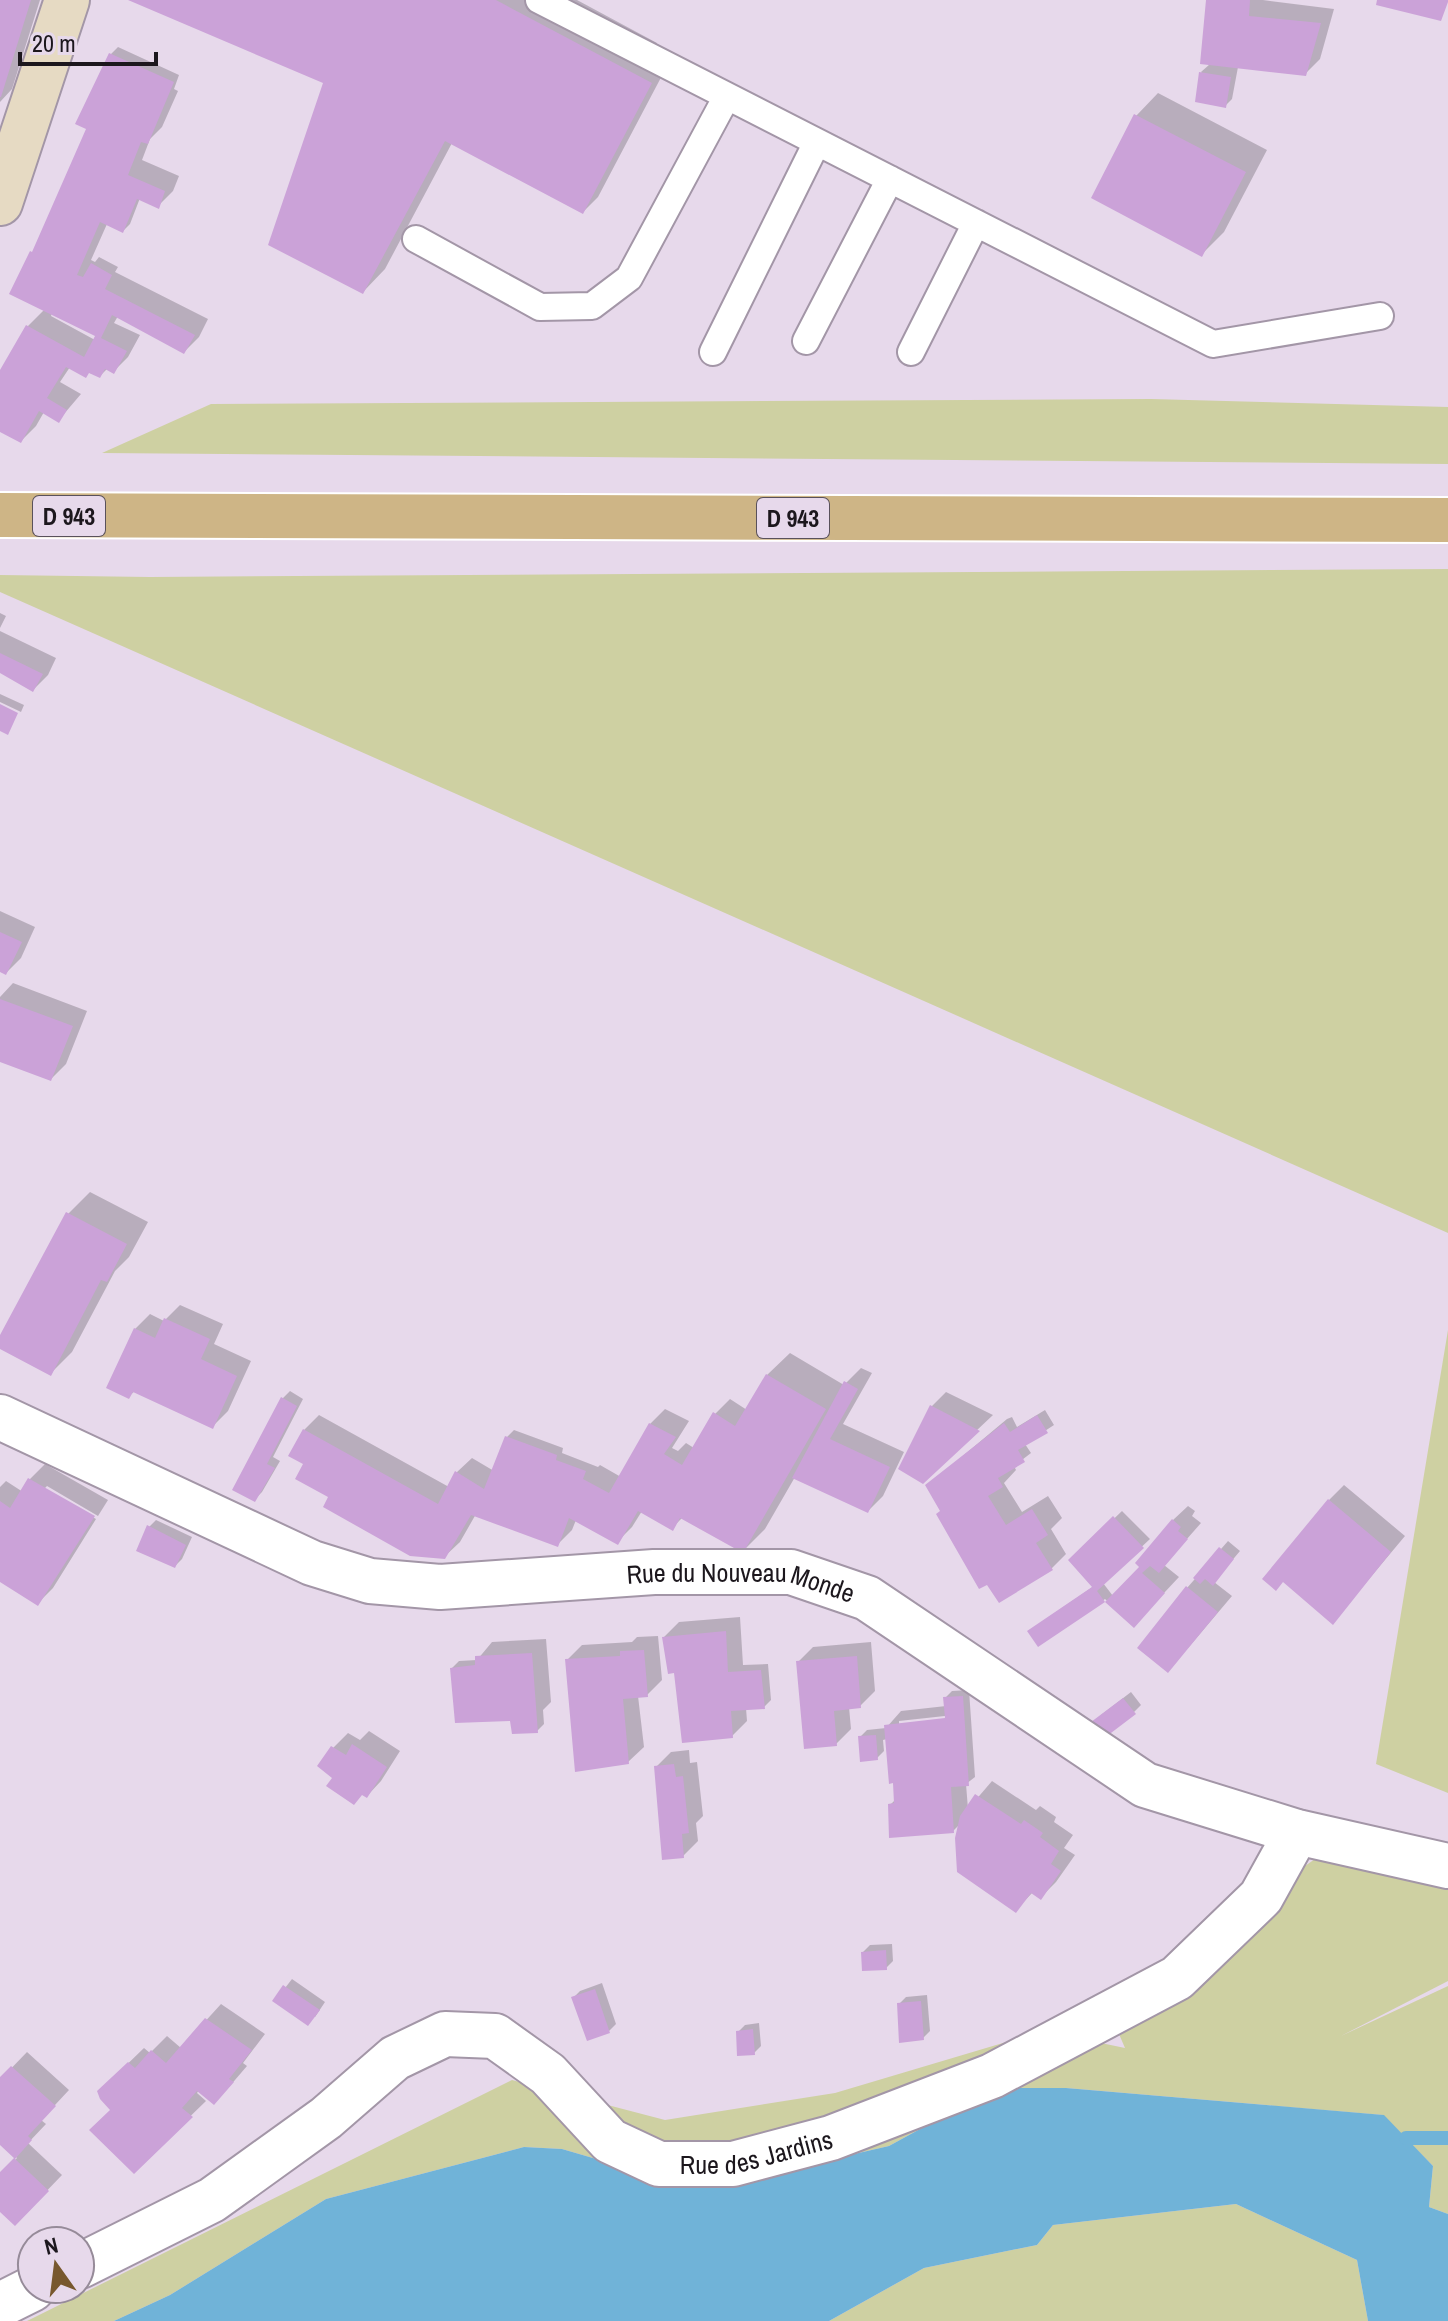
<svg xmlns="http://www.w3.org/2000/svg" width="1448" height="2321" font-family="'Archivo Narrow',sans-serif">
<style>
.green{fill:#ced0a2}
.water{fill:#70b3d8}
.shadow{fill:#0003;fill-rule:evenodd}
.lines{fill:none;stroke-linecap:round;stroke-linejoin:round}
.stream{stroke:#70b3d8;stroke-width:14}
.building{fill:#cba2d8}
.lane-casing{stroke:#a396a7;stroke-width:30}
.street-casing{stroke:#a396a7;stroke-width:48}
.secondary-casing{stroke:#a396a7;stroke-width:48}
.primary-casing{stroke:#fff;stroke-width:48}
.lane{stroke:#fff;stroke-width:26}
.street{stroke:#fff;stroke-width:44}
.secondary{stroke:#e6dac3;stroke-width:44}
.primary{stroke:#ceb586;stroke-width:44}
.labels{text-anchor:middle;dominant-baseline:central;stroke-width:6;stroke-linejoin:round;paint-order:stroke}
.shield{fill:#e7d9eb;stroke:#59515b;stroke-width:2}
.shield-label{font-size:24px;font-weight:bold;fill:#1c171d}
.street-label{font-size:26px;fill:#1c171d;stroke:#e7d9eb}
</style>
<rect width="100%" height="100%" fill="#e7d9eb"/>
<!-- green -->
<path class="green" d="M1151,399L1448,407V464L102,453L211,404Z
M1448,569V1233L0,592V575L150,577Z
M1448,1330V1793L1376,1764Z
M1339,1842L1448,1866V1981L1341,2036L1448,1986V2214L1429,2207L1433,2166L1383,2115L1066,2088H995L889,2146L724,2184L651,2175L562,2149L524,2147L326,2199L170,2295L114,2321H27L512,2080L665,2120L835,2093L1043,2031L1125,2048L1110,2013L1261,1897Z
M1236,2204L1357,2260L1368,2321H829L924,2268L1037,2245L1053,2225Z"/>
<!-- water -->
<path class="water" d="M995,2088H1066L1384,2115L1433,2166L1429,2207L1448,2214V2321H1368L1357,2260L1236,2204L1053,2225L1037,2245L924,2268L829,2321H114L170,2295L326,2199L524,2147L562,2149L651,2175L724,2184L889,2146Z"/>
<!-- shadow -->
<path class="shadow" d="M0,0H40L12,89L0,102Z
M133,0H577L657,43L649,59L666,68L598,197L583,212L452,143L385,269L363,292L328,75Z
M1208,0H1263L1334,9L1320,59L1305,74L1238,67L1232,99L1225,106L1201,72L1210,64Z
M118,47L179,75L174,89L178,91L162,127L150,139L142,160L179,176L173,191L158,206L140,198L130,224L123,231L107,224L91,260L95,262L99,257L118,267L115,272L208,319L199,337L184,352L118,316L114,323L140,335L128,357L113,372L108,368L100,376L70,367L60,382L81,394L58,421L44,412L36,426L21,441L0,429V373L28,326L45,309L11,293L36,248L89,128L111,54ZM52,313L97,335L95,340L51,316Z
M1158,93L1267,150L1224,232L1202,254L1136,116Z
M0,613L6,616L0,628Z
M0,631L56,658L48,675L33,690L0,671Z
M0,694L24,705L21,712L0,702Z
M0,911L35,927L21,958L6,973L0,970Z
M13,983L87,1011L66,1064L51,1079L0,1060V997Z
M90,1192L148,1222L129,1257L115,1271L72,1352L50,1374L0,1347V1340L68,1214Z
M180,1305L223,1324L214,1344L251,1361L228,1411L213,1426L135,1391L129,1396L135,1329L150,1314L164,1321Z
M790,1353L844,1385L861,1368L872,1373L843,1424L904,1452L883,1496L868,1511L795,1477L765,1529L743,1551L683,1517L672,1528L642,1511L632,1527L617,1542L576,1520L572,1530L557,1545L476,1514L460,1542L444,1557L330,1496L306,1463L304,1430L319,1415L449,1487L457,1472L472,1458L494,1471L507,1437L514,1430L563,1448L562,1453L598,1467L600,1465L621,1477L650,1424L665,1409L689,1421L672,1448L678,1451L686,1443L694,1448L715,1414L730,1399L747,1410L767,1375Z
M290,1391L303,1399L273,1457L280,1461L262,1492L255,1499L283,1398Z
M946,1392L993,1415L922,1482L932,1406Z
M1045,1410L1054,1425L1025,1444L1031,1453L1014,1466L1016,1470L1004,1483L1022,1512L1048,1496L1062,1518L1051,1529L1066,1554L1051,1569L942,1511L927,1486L1007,1419L1012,1417L1017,1427Z
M45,1464L108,1500L98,1516L47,1486L44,1489L96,1519L53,1588L38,1603L0,1579V1487L6,1481L23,1492L30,1479Z
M1344,1485L1405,1536L1333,1622L1284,1580L1329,1500Z
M1188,1506L1195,1511L1192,1516L1201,1523L1164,1565L1179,1577L1134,1625L1105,1599L1039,1645L1029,1631L1094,1586L1071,1560L1122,1511L1150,1539L1103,1583L1113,1596L1142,1567L1173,1520Z
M156,1520L192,1537L182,1559L175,1566L149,1527Z
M1228,1541L1240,1551L1214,1582L1232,1596L1188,1648L1187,1588Z
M740,1617L743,1665L768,1664L771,1700L764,1707L746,1708L747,1721L732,1736L664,1637L679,1622Z
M658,1636L662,1680L647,1695L638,1696L644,1747L628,1762L567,1660L582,1645L632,1642L637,1637Z
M546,1639L551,1702L543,1710L544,1724L537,1731L512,1721L452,1668L459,1661L477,1660L492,1642Z
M871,1642L875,1691L860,1706L849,1707L851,1729L836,1744L798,1662L813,1647Z
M969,1690L975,1777L966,1784L968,1809L992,1781L1036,1810L1040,1806L1056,1817L1054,1822L1073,1835L1064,1848L1075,1855L1056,1882L1041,1897L1033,1892L1016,1910L960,1824L953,1831L890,1805L896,1799L887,1739L883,1740L884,1751L877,1758L860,1737L867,1730L886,1728L901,1711L946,1706L945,1698L952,1691ZM954,1715L955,1719L899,1725V1721Z
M1131,1692L1141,1705L1134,1712L1101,1715Z
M369,1731L400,1751L381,1781L367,1796L333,1748L348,1733L360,1740Z
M689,1750L690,1763L697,1762L703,1816L696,1823L698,1841L683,1856L656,1767L671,1752Z
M892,1944L893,1961L886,1968L863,1952L870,1945Z
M292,1979L325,2002L315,2017L275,2001Z
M602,1983L616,2024L609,2031L573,1998L580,1991Z
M927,1995L930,2031L923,2038L899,2004L906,1997Z
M221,2004L265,2034L243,2063L247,2066L229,2087L199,2090L197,2093L206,2101L134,2171L112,2110L115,2076L144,2048L150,2053L167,2036L181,2048Z
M759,2023L761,2046L754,2053L738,2032L745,2025Z
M27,2052L69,2090L41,2120L46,2124L28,2143L62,2175L15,2224L0,2210V2175L17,2158L0,2142V2080Z"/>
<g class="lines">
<!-- stream -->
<path class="stream" d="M1406,2138H1448"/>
</g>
<!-- building -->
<path class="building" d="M0,0H31L1,97H0Z
M128,0H496L652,83L583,214L445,141L363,294L268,245L323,83Z
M1206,0H1250L1249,16L1321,23L1306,76L1200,64Z
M1377,0H1448V2L1441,21L1376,5Z
M109,53L174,82L148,144L141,142L128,175L165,191L159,209L137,199L123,233L100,222L77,275L83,277L91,263L112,275L105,289L195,335L184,354L112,315L101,338L127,351L114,374L105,369L100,378L89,373L86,378L66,367L47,398L67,410L59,423L39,411L21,443L0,432V370L26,325L84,357L95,336L9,294L30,251L32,252L86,129L75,124Z
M1199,72L1231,77L1226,108L1195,102Z
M1134,114L1246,172L1202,257L1091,198Z
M0,653L43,674L33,692L0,673Z
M0,704L18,713L8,735L0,731Z
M0,932L22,942L6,975L0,972Z
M0,999L73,1026L51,1081L0,1062Z
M66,1212L127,1244L107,1282L101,1280L51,1376L0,1349V1335Z
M164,1318L210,1339L201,1359L237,1376L213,1429L133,1392L129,1399L106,1388L134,1328L155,1338Z
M766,1374L826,1409L743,1553L680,1518L673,1531L638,1511L618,1545L569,1518L558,1547L471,1515L445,1559L410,1556L323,1507L328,1497L295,1479L303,1464L288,1456L303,1429L438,1504L455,1471L484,1489L505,1436L557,1455L556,1460L586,1471L583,1479L609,1493L649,1423L676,1437L664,1454L682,1465L713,1412L735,1426Z
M844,1381L858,1389L830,1439L890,1467L868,1513L792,1478Z
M281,1397L297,1406L267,1464L275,1468L255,1502L232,1490Z
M930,1405L980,1431L923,1484L898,1469Z
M1037,1415L1048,1433L1018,1450L1025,1462L998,1478L1003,1487L988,1496L1006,1525L1032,1509L1048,1535L1036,1543L1053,1570L999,1603L987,1585L979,1589L936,1514L940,1511L925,1485L1004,1423L1010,1432Z
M28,1478L95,1516L38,1606L0,1582V1501L10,1508Z
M1328,1499L1391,1552L1333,1625L1283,1582L1276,1591L1262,1579Z
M1113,1516L1144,1548L1097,1591L1105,1602L1139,1567L1135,1563L1172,1519L1181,1527L1178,1531L1188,1539L1159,1573L1150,1566L1142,1573L1165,1593L1134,1628L1105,1602L1038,1647L1027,1631L1092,1587L1068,1560Z
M147,1525L186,1545L175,1568L136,1551Z
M1219,1547L1234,1559L1213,1586L1205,1579L1200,1584L1193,1578Z
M1186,1586L1218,1612L1168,1673L1137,1648Z
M726,1631L728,1672L761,1670L765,1709L731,1711L733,1738L682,1743L674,1673L668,1674L662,1637Z
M644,1650L648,1697L623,1699L629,1764L575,1772L565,1659L620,1656V1651Z
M532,1653L538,1733L512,1734L510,1721L455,1723L450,1668L475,1665V1656Z
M857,1656L861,1708L834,1711L837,1746L804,1749L796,1661Z
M963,1696L969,1786L951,1787L954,1833L889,1838L888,1804L894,1803L893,1783L889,1784L884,1725L945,1718L943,1697Z
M1123,1698L1136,1714L1107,1736L1091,1722Z
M876,1735L878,1760L860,1762L858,1736Z
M352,1744L387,1767L367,1798L362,1795L354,1805L326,1786L332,1778L317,1766L331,1746L346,1755Z
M674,1764L676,1777L683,1776L689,1833L682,1834L684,1858L662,1860L654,1766Z
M975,1794L1021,1824L1024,1820L1043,1833L1040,1837L1059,1851L1051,1864L1061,1871L1041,1900L1031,1893L1016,1913L957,1872L955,1838L960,1816Z
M886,1950L887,1970L862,1971L861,1952Z
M283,1985L320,2010L308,2026L272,2001Z
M595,1989L610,2033L587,2041L571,1997Z
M921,2001L924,2040L899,2043L897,2003Z
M205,2018L252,2050L229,2079L234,2082L214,2105L197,2091L182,2108L193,2117L134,2174L89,2130L110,2110L100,2099L97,2091L128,2062L135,2068L151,2050L166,2063Z
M753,2029L755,2055L737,2056L736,2031Z
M11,2066L56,2106L28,2136L32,2140L15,2159L0,2145V2077Z
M14,2158L49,2191L15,2226L0,2212V2172Z"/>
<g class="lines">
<!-- lane casing -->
<g class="lane-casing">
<path id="lane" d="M539,0L1213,344L1380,316
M416,239L540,307L592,306L629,278L727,96
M806,341L890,179
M713,352L817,142
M911,352L976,223"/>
</g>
<!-- street casing -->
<g class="street-casing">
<g id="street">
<path id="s1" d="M0,1417L312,1563L370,1581L440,1587L654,1572H791L867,1598L1145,1785L1297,1832L1448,1866"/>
<path id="s2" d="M80,2266L212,2200L326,2118L395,2058L445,2034L495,2036L548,2074L610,2141L659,2164H733L831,2138L992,2076L1177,1978L1261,1897L1297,1832"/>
<path d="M0,2305L32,2289"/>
</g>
</g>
<!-- secondary casing -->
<g class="secondary-casing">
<path id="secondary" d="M0,203L67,0"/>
</g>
<!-- primary casing -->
<g class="primary-casing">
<path id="primary" d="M0,515L1448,520"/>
</g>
<!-- lane -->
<use href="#lane" class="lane"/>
<!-- street -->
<use href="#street" class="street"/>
<!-- secondary -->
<use href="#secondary" class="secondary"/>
<!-- primary -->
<use href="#primary" class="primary"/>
</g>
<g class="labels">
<!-- shield labels -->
<g class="shield">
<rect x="33" y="496" width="72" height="40" rx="6"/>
<rect x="757" y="498" width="72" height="40" rx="6"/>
</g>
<g class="shield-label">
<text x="69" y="516">D 943</text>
<text x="793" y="518">D 943</text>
</g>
<!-- street labels -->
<g class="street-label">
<text stroke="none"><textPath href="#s1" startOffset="778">Rue du Nouveau Monde</textPath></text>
<text stroke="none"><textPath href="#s2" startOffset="794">Rue des Jardins</textPath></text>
</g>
</g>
<!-- north arrow -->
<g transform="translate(56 2265) rotate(346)"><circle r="38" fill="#e7d9eb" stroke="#968b99" stroke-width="2"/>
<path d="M0-6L14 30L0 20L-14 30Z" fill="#78582e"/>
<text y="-12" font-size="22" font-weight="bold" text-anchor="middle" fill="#1c171d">N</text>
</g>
<!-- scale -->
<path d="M20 52v12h136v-12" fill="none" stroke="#1c171d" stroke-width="4"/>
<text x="32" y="52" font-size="24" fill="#1c171d" stroke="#e7d9eb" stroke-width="6" paint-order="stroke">20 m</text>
</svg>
